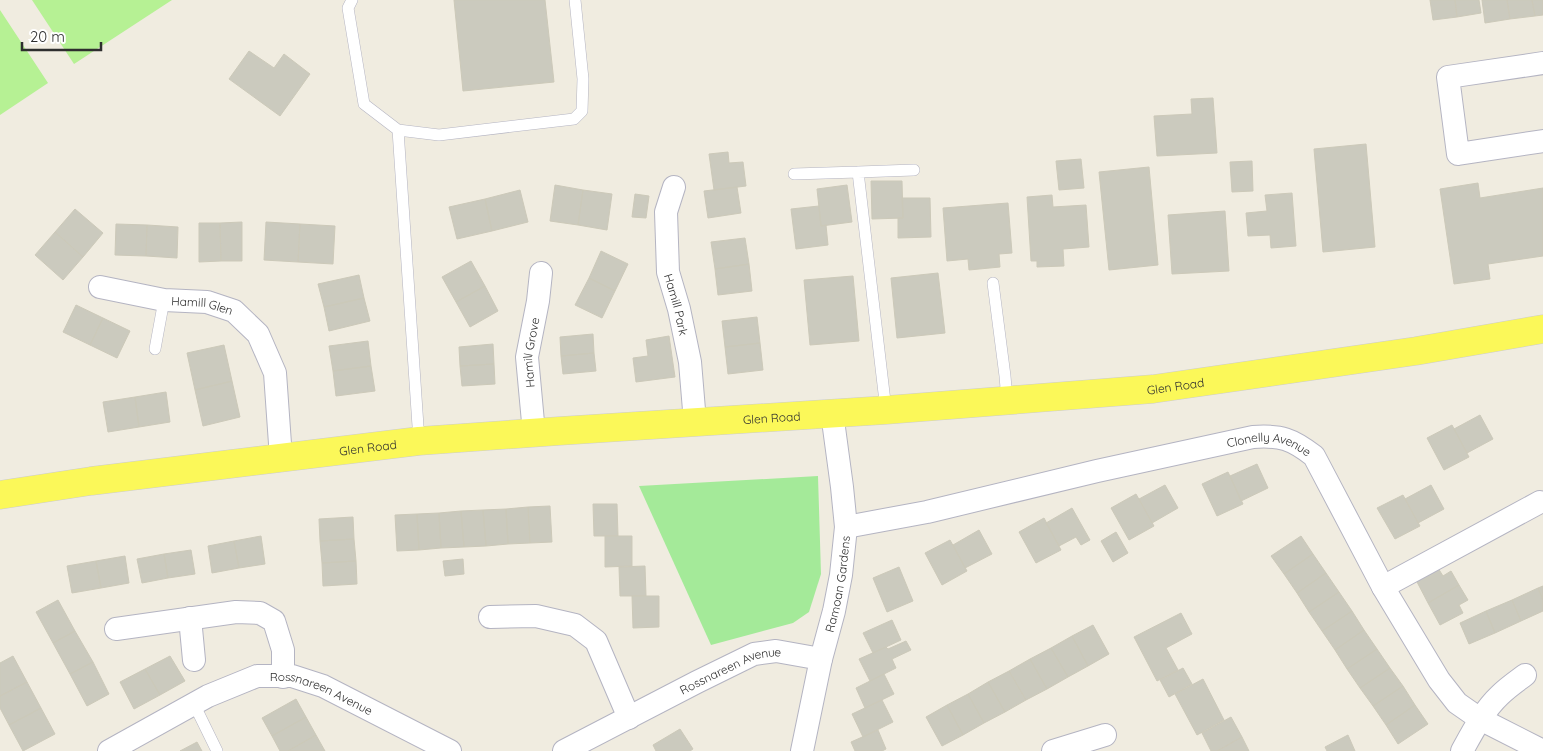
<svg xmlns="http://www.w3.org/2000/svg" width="1543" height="751" font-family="Quicksand,sans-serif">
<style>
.green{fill:#a4ea99}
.pitch{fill:#b6f194}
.building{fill:#cbcabe;stroke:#ccc9b9}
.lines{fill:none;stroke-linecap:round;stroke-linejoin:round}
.lane-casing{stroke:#b4b4c2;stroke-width:12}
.street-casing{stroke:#b4b4c2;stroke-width:24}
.primary-casing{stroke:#cdcdcd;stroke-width:29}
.lane{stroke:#fff;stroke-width:11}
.street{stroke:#fff;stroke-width:22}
.primary{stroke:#fbf859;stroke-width:28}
.labels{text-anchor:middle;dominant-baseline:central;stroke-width:4;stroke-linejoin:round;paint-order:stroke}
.street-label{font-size:12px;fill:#2e2e2e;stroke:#fff}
</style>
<rect width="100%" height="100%" fill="#f0ece0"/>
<!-- green -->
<path class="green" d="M818,476L821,574L809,612L793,623L711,645L639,486Z"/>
<!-- pitch -->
<path class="pitch" d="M32,0H172L74,64Z
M0,10L48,83L0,115Z"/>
<!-- building -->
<path class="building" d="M454,0H545L554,82L463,91Z
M1430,0H1455L1457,17L1433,20Z
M1455,0H1479L1481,13L1457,17Z
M1482,0H1507L1510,19L1485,23Z
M1507,0H1532L1535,16L1510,19Z
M1532,0H1543V15L1535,16Z
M249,51L274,68L284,54L310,74L280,116L229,79Z
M1213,98L1217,153L1157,156L1154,116L1192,114L1191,99Z
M1366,144L1375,247L1323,252L1314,149Z
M728,152L729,163L743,162L746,186L714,190L709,154Z
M1081,159L1084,188L1059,190L1056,161Z
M1252,161L1253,191L1232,192L1230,162Z
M1149,167L1158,265L1109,270L1099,172Z
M871,181H902L903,218L872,219Z
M1478,183L1480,198L1543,188V256L1488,264L1490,279L1454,284L1440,189Z
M555,185L583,190L578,225L550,221Z
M847,185L852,222L821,226L817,189Z
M737,187L741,213L708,218L704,191Z
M520,190L528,222L492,231L485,199Z
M583,190L612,194L607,230L578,225Z
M1292,193L1296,246L1271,248L1270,235L1248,236L1246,213L1267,211L1265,195Z
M635,194L649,196L646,218L632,217Z
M1052,195L1053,207L1086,205L1089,247L1063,249L1064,266L1037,267V261H1031L1027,197Z
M902,198H930L931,237L898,238V218H903Z
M485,199L492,231L457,239L449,207Z
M1008,203L1012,253L999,254L1000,267L969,270L968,259L947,261L943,208Z
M819,206L821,226L826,225L828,245L796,249L791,209Z
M75,209L103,233L83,257L55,232Z
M1225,211L1229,271L1172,274L1168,215Z
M242,222V261H221L220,223Z
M266,222L300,224L298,262L264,260Z
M199,223H220L221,261L199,262Z
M116,224L147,225L146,256L115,255Z
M300,224L335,226L333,264L298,262Z
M147,225L178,227L177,258L146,256Z
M55,232L83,257L63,280L35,255Z
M745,238L749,264L715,269L711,242Z
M601,251L628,264L615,291L589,278Z
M471,261L485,286L456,302L442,277Z
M749,264L752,291L718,295L715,269Z
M938,273L945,333L897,338L891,278Z
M359,275L364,298L324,307L318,284Z
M853,276L859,341L810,345L804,280Z
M589,278L615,291L602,318L575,305Z
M485,286L498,311L470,327L456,302Z
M364,298L370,321L329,331L324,307Z
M76,305L103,318L90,345L63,332Z
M757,317L760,343L725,347L722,321Z
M103,318L130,331L117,358L90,345Z
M593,334L594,353L561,356L560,337Z
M669,336L675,377L636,382L633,358L648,356L646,340Z
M368,341L371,366L333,371L329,346Z
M760,343L763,370L728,374L725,347Z
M493,344L494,364L460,366L459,347Z
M224,345L232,381L195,390L187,353Z
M594,353L596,371L563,374L561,356Z
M494,364L495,384L462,386L460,366Z
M371,366L375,391L336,396L333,371Z
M232,381L240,417L203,426L195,390Z
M166,392L170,422L139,427L135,397Z
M135,397L139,427L108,432L103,402Z
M1480,415L1493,439L1467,453L1454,429Z
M1452,425L1469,457L1444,470L1427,438Z
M1257,464L1268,488L1241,501L1230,476Z
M1228,472L1243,504L1217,516L1202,484Z
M1165,485L1178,508L1152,523L1139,499Z
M1431,485L1444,509L1418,523L1405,499Z
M1136,494L1154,526L1129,540L1111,508Z
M1403,495L1420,526L1395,539L1377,508Z
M593,504H617L618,536H594Z
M550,506L552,542L530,543L528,507Z
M528,507L530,543L508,544L506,509Z
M1072,508L1090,540L1081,545L1076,537L1059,546L1046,523Z
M506,509L508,544L486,546L483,510Z
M483,510L486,546L464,547L461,511Z
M461,511L464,547L441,548L439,513Z
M439,513L441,548L419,550L417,514Z
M417,514L419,550L397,551L395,515Z
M353,517L354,539L320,541L319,519Z
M1044,518L1061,550L1036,563L1019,532Z
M979,530L992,554L965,568L953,545Z
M1116,532L1128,553L1113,562L1101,541Z
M261,536L265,564L239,568L234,541Z
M605,536H632V566L605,567Z
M1301,536L1313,554L1284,574L1271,556Z
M354,539L356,561L322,563L320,541Z
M950,540L967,571L942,585L925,553Z
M234,541L239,568L212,573L208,546Z
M191,550L195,574L168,578L164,554Z
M164,554L168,578L142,583L137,559Z
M1313,554L1326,573L1297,593L1284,574Z
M125,556L129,583L101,588L96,561Z
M463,559L464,574L445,576L443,561Z
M96,561L101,588L72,593L67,566Z
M356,561L357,584L323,586L322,563Z
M645,566L646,596H620L619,567Z
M899,567L913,601L887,612L873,578Z
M1438,568L1443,576L1451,571L1459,585L1428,603L1416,580Z
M1326,573L1339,592L1309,612L1297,593Z
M1459,585L1468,600L1459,605L1463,613L1440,625L1428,603Z
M1543,586V600L1538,588Z
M1538,588L1543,600V611L1521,621L1512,600Z
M1339,592L1352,611L1322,631L1309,612Z
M632,596H659V627L633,628Z
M58,600L75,631L53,643L36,612Z
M1512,600L1521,621L1495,633L1486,611Z
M1352,611L1364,630L1335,650L1322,631Z
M1486,611L1495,633L1469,644L1460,623Z
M1181,613L1192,634L1166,648L1178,670L1157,681L1134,637Z
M892,620L901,640L873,653L863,633Z
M1093,625L1109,654L1088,666L1072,636Z
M1364,630L1377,649L1347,669L1335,650Z
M75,631L93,662L70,674L53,643Z
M1072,636L1088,666L1068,677L1051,648Z
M906,641L911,650L892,659L896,668L870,681L859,659L886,647L888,649Z
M1051,648L1068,677L1047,689L1030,659Z
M1377,649L1390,668L1360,688L1347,669Z
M13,656L27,682L0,696V663Z
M170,656L185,681L160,695L145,669Z
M1030,659L1047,689L1026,700L1009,671Z
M93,662L109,694L87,706L70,674Z
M1183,668L1192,684L1169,697L1160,680Z
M1390,668L1403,686L1373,706L1360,688Z
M145,669L160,695L134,709L120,682Z
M1009,671L1026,700L1005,712L988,682Z
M884,674L894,694L865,708L856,688Z
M1203,679L1224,720L1197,735L1175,694Z
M27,682L41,708L9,725L0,708V696Z
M988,682L1005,712L984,723L968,694Z
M1403,686L1415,705L1386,725L1373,706Z
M968,694L984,723L963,735L947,705Z
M296,699L306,717L272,736L262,718Z
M882,700L893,722L863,737L852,714Z
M947,705L963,735L942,746L926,717Z
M1415,705L1428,724L1398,744L1386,725Z
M41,708L55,734L23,751L9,725Z
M306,717L316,735L288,751H280L272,736Z
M1231,717L1242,737L1217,751H1211L1202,733Z
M680,729L693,749L690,751H656L653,745Z
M878,730L886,749L882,751H855L851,742Z
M316,735L325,751H288Z
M1348,735L1355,751H1327L1325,747Z
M1242,737L1249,751H1217Z
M197,742L202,751H180Z"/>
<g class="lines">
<!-- lane casing -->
<g class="lane-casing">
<path id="lane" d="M352,0L348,8L364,104L398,130L439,135L574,119L582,111L583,79L575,0
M398,130L419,441
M794,174L858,172
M993,283L1005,376L1007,400
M155,349L164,300
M886,410L858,172L914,170
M194,704L217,751"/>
</g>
<!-- street casing -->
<g class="street-casing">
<g id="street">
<path d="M1543,63L1448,77L1458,154L1543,141"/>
<path id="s1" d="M674,187L666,212L668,272L679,309L690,362L695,422"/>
<path id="s2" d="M100,287L164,300L207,302L234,311L258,334L275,373L281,458"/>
<path id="s3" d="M534,433L527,357L538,301L541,273"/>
<path id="s4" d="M846,527L927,512L1097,471L1253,437C1281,435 1292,439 1314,456L1383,587L1439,680L1457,703L1480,719L1543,751"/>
<path d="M1383,587L1540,502"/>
<path d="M490,617L536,616L575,625L596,641L629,718"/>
<path d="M190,618L194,660"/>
<path d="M116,629L236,612L260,613L274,621L283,650V677"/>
<path id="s5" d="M109,751L208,696L257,676H292L323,686L450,751"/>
<path id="s6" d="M564,751L697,682L754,654L776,651L821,659"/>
<path id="s7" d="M802,751L821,659L834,611L841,575L846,527L842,487L832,413"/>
<path d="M1053,751L1105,735"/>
<path d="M1462,751C1473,731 1484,710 1500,695C1508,687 1517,681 1525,675"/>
</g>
</g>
<!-- primary casing -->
<g class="primary-casing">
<g id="primary">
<path id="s8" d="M0,495L91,481L419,441L559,431L886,410L1153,389L1416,351L1543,329"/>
</g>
</g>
<!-- lane -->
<use href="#lane" class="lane"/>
<!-- street -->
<use href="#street" class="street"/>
<!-- primary -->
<use href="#primary" class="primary"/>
</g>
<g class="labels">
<!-- street labels -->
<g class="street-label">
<text stroke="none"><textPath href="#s1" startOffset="120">Hamill Park</textPath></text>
<text stroke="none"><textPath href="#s2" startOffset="104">Hamill Glen</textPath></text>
<text stroke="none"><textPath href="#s3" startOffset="81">Hamill Grove</textPath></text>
<text stroke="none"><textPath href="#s8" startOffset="1181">Glen Road</textPath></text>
<text stroke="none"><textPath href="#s8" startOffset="776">Glen Road</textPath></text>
<text stroke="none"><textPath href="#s8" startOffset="371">Glen Road</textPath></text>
<text stroke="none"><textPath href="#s4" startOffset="434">Clonelly Avenue</textPath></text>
<text stroke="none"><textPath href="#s7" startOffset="171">Ramoan Gardens</textPath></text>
<text stroke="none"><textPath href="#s6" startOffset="186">Rossnareen Avenue</textPath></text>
<text stroke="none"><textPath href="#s5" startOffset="234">Rossnareen Avenue</textPath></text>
</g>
</g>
<!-- scale -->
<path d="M22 42v8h79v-8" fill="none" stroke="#2e2e2e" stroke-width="2.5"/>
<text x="30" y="42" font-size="15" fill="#2e2e2e" stroke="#ffffff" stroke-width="4" paint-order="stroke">20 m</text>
</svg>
